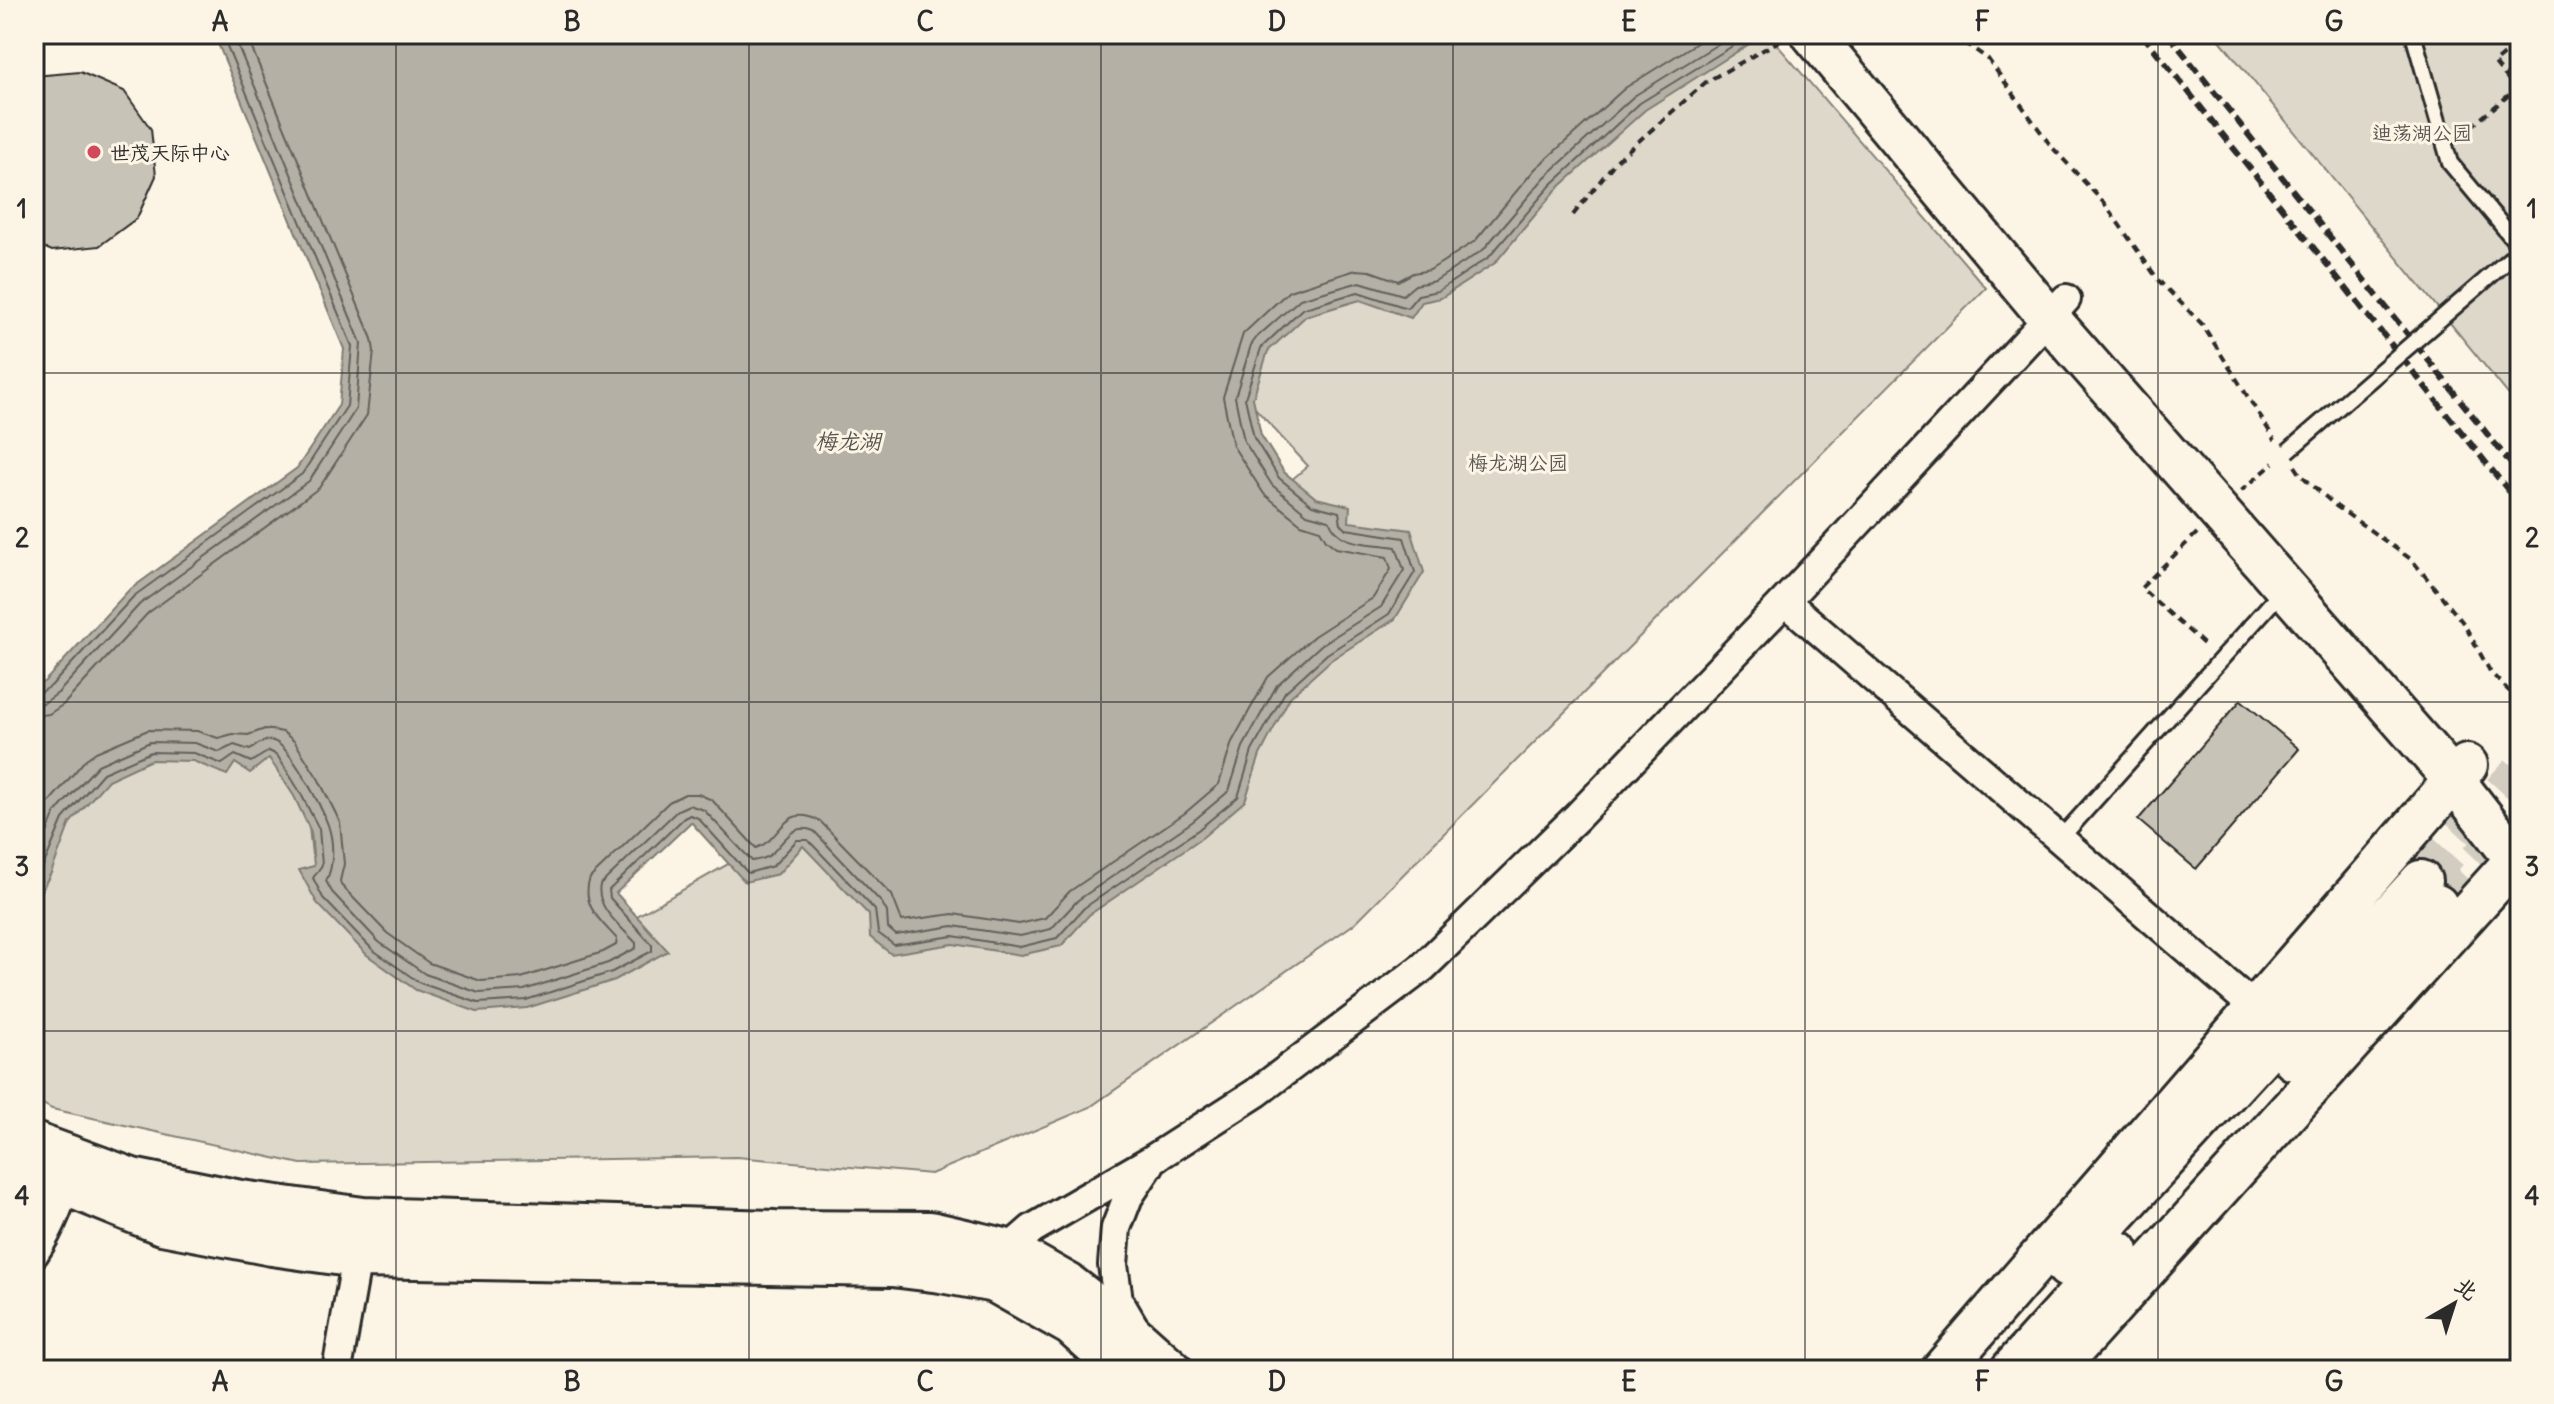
<svg xmlns="http://www.w3.org/2000/svg" width="2554" height="1404" font-family="Delius,'LXGW WenKai TC',sans-serif">
<style>
.green{fill:#ded8ca;stroke:#84827a;stroke-width:2}
.water{fill:#b4b0a5;stroke:#7d7b74;stroke-width:2}
.lines{fill:none;stroke-linecap:round;stroke-linejoin:round}
.shore{stroke:#62605c;stroke-width:2}
.building{fill:#c8c3b7;stroke:#2b2b2b;stroke-width:2}
.secondary-tunnel{stroke:#d2cdc0;stroke-width:40;stroke-dasharray:40 20;stroke-linecap:butt}
.lane-casing{stroke:#2b2b2b;stroke-width:20}
.street-casing{stroke:#2b2b2b;stroke-width:34}
.secondary-casing{stroke:#2b2b2b;stroke-width:46}
.path{stroke:#2b2b2b;stroke-width:4;stroke-dasharray:8 6;stroke-linecap:butt}
.lane{stroke:#fcf5e5;stroke-width:14}
.street{stroke:#fcf5e5;stroke-width:28}
.secondary{stroke:#fcf5e5;stroke-width:40}
.rail{stroke:#2b2b2b;stroke-width:6;stroke-dasharray:12 6;stroke-linecap:butt}
.lane-bridge-casing{stroke:#2b2b2b;stroke-width:20;stroke-linecap:butt}
.lane-bridge{stroke:#fcf5e5;stroke-width:14}
.grid{fill:none;stroke:#2b2b2b;stroke-width:2;stroke-opacity:0.55}
.poi-dot{fill:#d1495b;stroke:#fcf5e5;stroke-width:3}
.labels{text-anchor:middle;dominant-baseline:central;stroke-width:6;stroke-linejoin:round;paint-order:stroke}
.park-label{font-size:20px;fill:#585653;stroke:#fcf5e5}
.poi-label{font-size:20px;fill:#2b2b2b;stroke:#fcf5e5;text-anchor:start}
.water-label{font-size:22px;font-style:italic;fill:#545350;stroke:#fcf5e5}
.neatline{fill:none;stroke:#2b2b2b;stroke-width:3}
.grid-label{font-size:26px;text-anchor:middle;font-weight:bold;fill:#2b2b2b}
</style>
<rect width="100%" height="100%" fill="#fcf5e5"/>
<filter id="ink" filterUnits="userSpaceOnUse"><feTurbulence type="fractalNoise" baseFrequency=".0125" numOctaves="2"/><feDisplacementMap in="SourceGraphic" scale="16" xChannelSelector="R" yChannelSelector="G"/><feConvolveMatrix kernelMatrix="1 2 1 2 8 2 1 2 1" color-interpolation-filters="sRGB"/></filter>
<g filter="url(#ink)">
<!-- green -->
<path class="green" d="M1707,34H1768L1986,288L1354,924L1090,1107L931,1174L737,1157L301,1164L52,1109L34,1099V853L87,747L258,732L304,782L312,855L422,962L535,974L809,818L1175,577L1308,466L1243,395L1256,326Z
M2215,34H2520V409Z"/>
<!-- water -->
<path class="water" d="M214,34H1765L1645,110L1556,190L1495,263L1441,298L1422,302L1411,318L1360,300L1306,316L1268,351L1253,398L1261,435L1284,472L1316,498L1350,506L1349,522L1411,530L1424,572L1395,619L1331,660L1290,697L1260,755L1245,801L1203,837L1089,915L1061,946L1021,955L953,944L891,954L870,937L869,915L803,846L778,874L745,882L691,822L616,893L668,951L615,980L527,1008L477,1012L416,990L367,955L317,903L299,870L314,866L311,832L294,796L269,758L250,773L235,763L227,775L193,761L151,760L108,780L70,823L51,873L34,904V688L45,681L128,591L297,468L339,405L344,349Z"/>
<g class="lines">
<!-- shore -->
<path class="shore" d="M34,694L40,693L51,686L134,596L302,474L347,406L352,346L222,34
M34,704L44,703L58,693L140,604L309,481L356,409L361,343L233,34
M34,716L49,714L64,704L148,613L319,488L367,415L374,351L372,339L246,34
M34,833L45,807L86,759L96,752L148,730L197,731L218,738L233,734L248,735L265,729L283,732L295,742L319,780L340,822L344,864L340,881L341,885L387,933L429,963L481,981L521,978L603,952L616,945L617,939C601,921 580,905 590,878L669,802L685,794H698L712,800L756,848C782,840 782,802 820,821L892,895L902,921L953,914L1019,924L1045,918L1070,891L1185,813L1219,784L1232,742L1268,677L1314,636L1373,598L1391,569L1387,557L1336,548L1326,540L1320,530L1301,524L1264,494L1233,446L1223,397L1243,334L1289,291L1356,270L1370,271L1398,281L1413,273L1430,270L1475,241L1535,169L1625,88L1711,34
M34,866L55,813L98,765L150,742L195,743L219,752L234,745L250,750C257,745 263,739 273,741C290,745 322,808 328,825C334,842 334,866 326,881L332,892L379,942L425,974L479,993L524,990L608,963L636,948V943C622,927 595,908 600,885L678,810L689,805L704,810L752,861C759,860 765,859 770,855C785,842 791,822 814,831L882,903L887,912L888,928L896,935L953,926L1020,936L1051,929L1078,900L1192,822L1229,791L1243,747L1277,685L1321,645L1381,607L1404,570L1396,547C1371,542 1340,548 1329,520L1307,514L1272,485L1244,441L1235,397L1251,345L1257,337L1300,299L1360,282L1403,295L1415,285L1435,281L1483,250L1544,178L1634,96L1734,34
M34,888L63,819L103,773L151,752L194,753L222,764L235,755L251,762L269,751L277,755L300,792L319,829L322,865L313,878L323,898L373,950L420,983L478,1003L526,1000L612,972L652,951V945L610,898L609,890L684,818L690,815L698,818L748,873L773,866L797,840H808L875,910L878,933L894,945L953,936L1020,947L1057,938L1084,908L1198,830L1238,797L1252,751L1285,692L1327,654L1389,614L1415,572L1404,538L1346,529L1341,524L1339,512L1312,505L1279,478L1254,438L1245,398L1261,348L1302,309L1358,292L1407,308L1418,295L1438,291L1489,257L1551,185L1640,103L1752,34"/>
</g>
<!-- building -->
<path class="building" d="M80,72L124,91L151,129L156,176L137,218L99,246L52,251L34,243V76Z
M2241,700L2299,749L2196,869L2138,820Z"/>
<g class="lines">
<!-- secondary-tunnel -->
<path class="secondary-tunnel" d="M2421,881L2520,773
M2437,905L2520,818"/>
<!-- lane casing -->
<g class="lane-casing">
<path id="lane" d="M2413,34L2450,163L2520,247
M2059,840L2283,590"/>
</g>
<!-- street casing -->
<g class="street-casing">
<path id="street" d="M1785,601L2255,1008
M34,1253C50,1229 64,1197 68,1169
M1001,1267L1008,1250L1032,1229L1153,1159L1256,1093L1423,967L1578,816L1785,601L2066,299
M1135,1329L1118,1300L1113,1265L1116,1228L1128,1197L1150,1164
M337,1370L357,1257"/>
</g>
<!-- secondary casing -->
<g class="secondary-casing">
<path id="secondary" d="M1812,34L2048,317L2453,779L2520,865
M2294,1060L2437,905
M34,1143L132,1179L241,1201L363,1218L775,1231L930,1232L1008,1250L1068,1284L1125,1328L1172,1370
M34,1175L66,1185L162,1224L272,1245L357,1257L892,1266L941,1272L995,1282L1071,1325L1121,1370
M2067,1267L2421,881
M1942,1370L2467,765
M2011,1370L2118,1251
M2055,1370L2520,855"/>
</g>
<!-- path -->
<path class="path" d="M1953,34L1988,59L2051,146L2104,203L2159,281L2202,324L2275,440
M2460,136L2516,89L2494,62L2520,41
M1573,215L1616,161L1706,82L1781,40
M2295,466L2301,475L2336,506L2412,560L2464,624L2491,673L2520,702
M2241,491L2274,463
M2197,533L2141,588L2207,647"/>
<!-- lane -->
<use href="#lane" class="lane"/>
<!-- street -->
<use href="#street" class="street"/>
<!-- secondary -->
<use href="#secondary" class="secondary"/>
<!-- rail -->
<path class="rail" d="M2142,34L2520,505
M2168,34L2520,475"/>
<!-- lane-bridge casing -->
<g class="lane-bridge-casing">
<path id="lane-bridge" d="M2288,451L2520,250"/>
</g>
<!-- lane-bridge -->
<use href="#lane-bridge" class="lane-bridge"/>
</g>
</g>
<!-- grid -->
<path class="grid" d="M396,34V1370M749,34V1370M1101,34V1370M1453,34V1370M1805,34V1370M2158,34V1370M34,373H2520M34,702H2520M34,1031H2520"/>
<!-- markers -->
<circle class="poi-dot" cx="94" cy="152" r="8"/>
<g class="labels">
<!-- park labels -->
<g class="park-label">
<text x="2422" y="132">迪荡湖公园</text>
<text x="1518" y="462">梅龙湖公园</text>
</g>
<!-- poi labels -->
<g class="poi-label">
<text x="110" y="152">世茂天际中心</text>
</g>
<!-- water labels -->
<g class="water-label">
<text x="848" y="441">梅龙湖</text>
</g>
</g>
<!-- margin -->
<rect width="2554" height="1404" fill="none" stroke="#fcf5e5" stroke-width="88"/>
<!-- north arrow -->
<g transform="translate(2454 1304) rotate(39)" stroke="#fcf5e5" stroke-width="6" paint-order="stroke">
<path d="M0-6L14 30L0 20L-14 30Z" fill="#2b2b2b"/>
<text y="-12" font-size="22" font-weight="bold" text-anchor="middle" fill="#2b2b2b">北</text>
</g>
<rect x="44" y="44" width="2466" height="1316" class="neatline"/>
<g class="grid-label">
<text x="220" y="31">A</text>
<text x="572" y="31">B</text>
<text x="925" y="31">C</text>
<text x="1277" y="31">D</text>
<text x="1629" y="31">E</text>
<text x="1982" y="31">F</text>
<text x="2334" y="31">G</text>
<text x="22" y="218">1</text>
<text x="2532" y="218">1</text>
<text x="22" y="547">2</text>
<text x="2532" y="547">2</text>
<text x="22" y="876">3</text>
<text x="2532" y="876">3</text>
<text x="22" y="1205">4</text>
<text x="2532" y="1205">4</text>
<text x="220" y="1391">A</text>
<text x="572" y="1391">B</text>
<text x="925" y="1391">C</text>
<text x="1277" y="1391">D</text>
<text x="1629" y="1391">E</text>
<text x="1982" y="1391">F</text>
<text x="2334" y="1391">G</text>
</g>
</svg>
